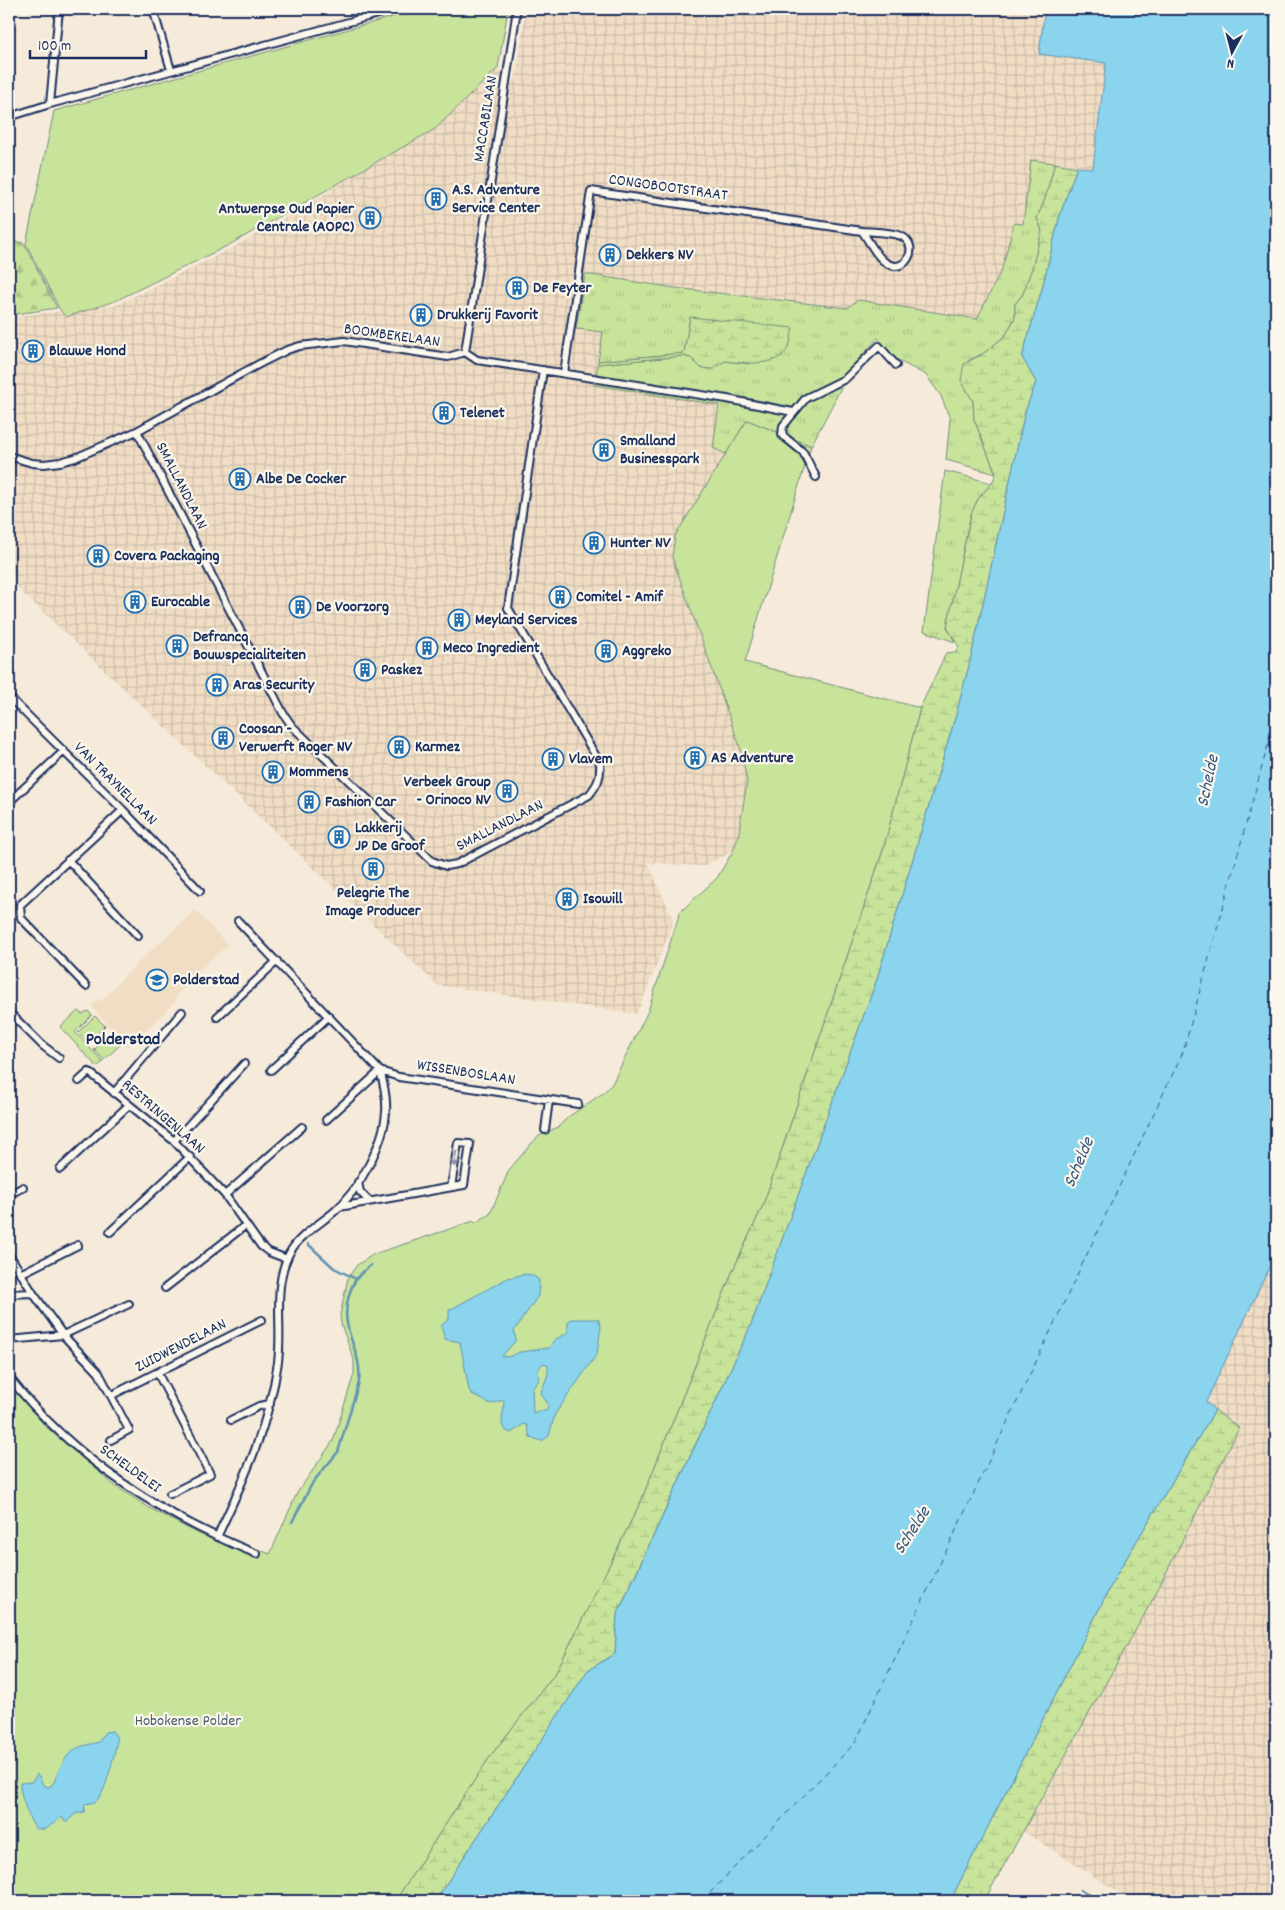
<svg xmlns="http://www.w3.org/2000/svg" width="1285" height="1910" font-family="Dekko,sans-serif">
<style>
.built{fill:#f0ddc4}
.industrial{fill:url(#industrial-grid)}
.grass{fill:url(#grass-tufts);stroke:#728a7c}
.forest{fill:url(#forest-firs);stroke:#728a7c}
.wetland{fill:url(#wetland-marsh);stroke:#728a7c}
.park{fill:#c8e49b;stroke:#728a7c}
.water{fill:#8bd4ed;stroke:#5e92b4;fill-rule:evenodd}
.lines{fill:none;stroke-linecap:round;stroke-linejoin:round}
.stream{stroke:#5e92b4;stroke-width:2.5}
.ferry{stroke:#375882;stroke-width:1;stroke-dasharray:6 5;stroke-linecap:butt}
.minor-casing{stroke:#1b2f5e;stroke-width:10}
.minor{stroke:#fbf7ec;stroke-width:6}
.rail{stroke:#1b2f5e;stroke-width:2.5;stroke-dasharray:8 4;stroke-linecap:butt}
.oneway{stroke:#8b93a5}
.labels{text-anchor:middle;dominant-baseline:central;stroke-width:4.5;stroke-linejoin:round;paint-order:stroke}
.street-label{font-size:16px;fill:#1b2f5e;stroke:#fbf7ec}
.poi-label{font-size:16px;font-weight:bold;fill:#1b2f5e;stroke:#fbf7ec;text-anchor:start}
.park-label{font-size:16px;fill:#465c6d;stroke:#fbf7ec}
.water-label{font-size:18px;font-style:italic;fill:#375882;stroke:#fbf7ec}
.neighbourhood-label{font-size:18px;font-weight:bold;fill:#1b2f5e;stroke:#fbf7ec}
</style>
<defs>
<pattern id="industrial-grid" width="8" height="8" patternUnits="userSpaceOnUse" patternTransform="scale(1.25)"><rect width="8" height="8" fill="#f0ddc4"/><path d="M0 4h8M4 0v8" fill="none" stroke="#cdbeab"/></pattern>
<pattern id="grass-tufts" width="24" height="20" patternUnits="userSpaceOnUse" patternTransform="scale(1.25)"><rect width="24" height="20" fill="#c8e49b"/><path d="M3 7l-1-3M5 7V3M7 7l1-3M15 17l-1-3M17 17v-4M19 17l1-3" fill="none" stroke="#abc488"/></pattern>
<pattern id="forest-firs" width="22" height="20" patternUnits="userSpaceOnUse" patternTransform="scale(1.25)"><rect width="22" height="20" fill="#c8e49b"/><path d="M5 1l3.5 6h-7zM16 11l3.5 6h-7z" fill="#abc488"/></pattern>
<pattern id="wetland-marsh" width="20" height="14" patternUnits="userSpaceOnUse" patternTransform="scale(1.25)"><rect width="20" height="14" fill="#c8e49b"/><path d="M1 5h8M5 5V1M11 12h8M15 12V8" fill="none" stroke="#abc488"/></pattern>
</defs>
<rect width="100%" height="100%" fill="#f6ebda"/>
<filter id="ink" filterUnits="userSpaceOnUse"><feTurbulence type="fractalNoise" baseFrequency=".02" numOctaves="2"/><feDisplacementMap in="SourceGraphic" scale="10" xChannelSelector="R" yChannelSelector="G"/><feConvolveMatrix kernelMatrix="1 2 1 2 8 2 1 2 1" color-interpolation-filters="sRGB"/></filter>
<g filter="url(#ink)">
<!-- built -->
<path class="built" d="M195,910L228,945L193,975L195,978L179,992L175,1002L128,1047L91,1006L99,999L101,1001L131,969Z"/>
<!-- industrial -->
<path class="industrial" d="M526,9H1082L1106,63L1093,168L1031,160L1023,224L1014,223L1002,269L977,319L858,300L848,308L675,288L585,274L576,328L603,332L594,385L720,405L713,448L726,454L675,536L742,753L747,781L738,838L733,851L704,866L648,863L674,921L637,1014L437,985L9,580V317L116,305L230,249L299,210L353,176L435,129L498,68L515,82Z
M1276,1253V1900L1132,1901L1023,1831L1153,1599L1238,1428L1205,1403Z"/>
<!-- grass -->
<path class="grass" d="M1031,160L1055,163L1045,199L1037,218L1042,231L1032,269L1023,294L1015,304V318L1005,336L984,353L969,360L961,380L973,401L974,419L996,474L946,460L950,419L941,396L926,375L897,360L878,338L843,376L841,388L811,446L747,420L726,454L713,448L719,405L594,385L598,364L683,356L691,358L701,368L717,365L725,361L749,364L690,317L684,353L598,361L603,332L576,329L585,274L675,288L847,308L858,300L977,319L1002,269L1014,223L1023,224Z
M945,471L992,483L978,499L971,514L947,627L955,642L924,631Z"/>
<!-- forest -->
<path class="forest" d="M9,240L24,243L57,308L9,315Z"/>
<!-- wetland -->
<path class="wetland" d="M1055,163L1077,167L1060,215L1042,289L1022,357L1036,382L1025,412L971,658L956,715L877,979L751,1325L617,1614L615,1654L588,1670L435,1901H395L491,1755L556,1672L641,1501L733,1270L763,1205L883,850L920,708L946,653L956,652L959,647L947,627L971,514L978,499L992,483L996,474L974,419L973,401L961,380L964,364L984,353L1005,336L1015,318V304L1023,294L1032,268L1042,231L1037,218L1045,199Z
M690,317L793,328C791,335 791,343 788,348C779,368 742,363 725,361L712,369L701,368L691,358L683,356L598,364V361L684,353Z
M1215,1410L1239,1428L1153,1599L984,1901H950L1117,1574Z"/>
<!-- park -->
<path class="park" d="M421,9H508L498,68L435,129L229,245L115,301L66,317L60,310L26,244L54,111Z
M747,420L811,446L745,662L920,708L883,850L763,1205L733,1270L641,1501L556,1672L491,1755L395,1901H9V1383L45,1426L114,1485L151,1509L197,1533L238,1549L241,1543L270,1554L297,1493L333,1441L354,1374V1360L341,1324L340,1315L348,1278L357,1265L374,1254L474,1221L475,1223L490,1214L509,1170L531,1144L539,1136L558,1127L568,1117L603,1093L612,1084L648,1011L680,912L717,878L733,851L738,838L747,781L740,747L672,557L675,536Z
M78,1011L82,1014L88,1011L92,1015L75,1032L103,1062L97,1067L60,1027Z
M95,1016L105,1026L88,1043L78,1032Z
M111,1033L121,1044L104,1060L94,1050Z"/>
<!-- water -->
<path class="water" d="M1053,9H1276V1253L1206,1402L1215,1410L1117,1574L950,1901H435L588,1670L615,1654L617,1615L751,1325L877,979L956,715L971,658L1025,412L1036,382L1022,357L1042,289L1060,215L1077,167L1093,168L1106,63L1039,54L1044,16Z
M526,1274L532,1275L539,1280L538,1296L514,1331L516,1340L502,1356L508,1357L520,1352L549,1348L554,1340L568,1333V1322L571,1319H598L601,1326L597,1354L555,1414L549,1436L542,1441L530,1437L527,1425L524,1424L511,1433C494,1427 507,1412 503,1400L491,1404L473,1395L469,1390L460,1342L445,1339L441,1326L449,1319V1310L453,1308L508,1278ZM545,1363L548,1366C549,1377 544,1383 541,1392C542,1399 552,1403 546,1411H538L533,1413L532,1389L539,1380L538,1370L542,1364Z
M112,1731L116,1736L117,1741C114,1755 107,1787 99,1798C95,1803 91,1803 85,1804L84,1812L75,1814L67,1822H65L62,1817L46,1829H36C30,1823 19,1792 20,1783L32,1782L37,1774L39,1776L43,1785L48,1787L52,1785C56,1780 56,1775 59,1770C71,1747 75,1748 99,1742L105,1732Z"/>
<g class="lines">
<!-- stream -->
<path class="stream" d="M308,1244L334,1268L356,1279
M292,1522L313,1482L338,1452L359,1382C363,1348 338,1332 349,1295C353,1281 359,1274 371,1265
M1080,1890L1099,1901
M1273,1901L1276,1900"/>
<!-- ferry -->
<path class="ferry" d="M702,1901L855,1743L1183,1052L1276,716"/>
<!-- minor casing -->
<g class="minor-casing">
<path id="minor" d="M153,9L171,70
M50,104L59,9
M9,117L50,104L396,9
M465,352L517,9
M465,352L477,360L727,399L793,412
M564,373L591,191L862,231C869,241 875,255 885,262C904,277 922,246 901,236C890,232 874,232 862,231
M137,431L283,713L292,726L432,861L446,866L457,864L589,795C598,784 601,777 600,763L508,608L543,370
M9,456L32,463L44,464L60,462L75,458L137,431L261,363L287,350L300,346L344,341L448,357L465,352
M816,477L803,452L782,435L783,426L806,398L845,379L879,346L896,365
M9,697L123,810L200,891
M9,802L64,751
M68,860L138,936
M86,986L21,918L20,905L123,810
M9,1016L12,1015L42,1045L59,1058
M217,1017L277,961
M271,1070L329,1016
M79,1081L89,1072L174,1141L225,1195L261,1246L269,1252L287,1259
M114,1093L182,1012
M326,1120L380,1071L399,1077L578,1104
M545,1130L549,1100
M174,1141L244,1064
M60,1169L129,1105
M358,1182L360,1192L369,1201
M9,1195L23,1187
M225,1195L302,1127
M339,1207L464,1185L470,1144L458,1143L451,1187
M110,1232L190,1157
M9,1254L33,1293L63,1335L99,1373L129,1430L111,1440
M20,1274L78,1245
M165,1288L246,1225
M9,1294L33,1293
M9,1340L63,1335L129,1304
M158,1374L210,1474L170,1494
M9,1377C72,1458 162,1516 257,1554
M112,1395L262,1320
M231,1420L259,1406L270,1404
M217,1537C244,1480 269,1425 278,1362C283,1326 272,1288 289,1254C298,1236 320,1224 335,1211C359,1190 384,1143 386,1112C387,1098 384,1084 380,1071L238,921"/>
</g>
<!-- minor -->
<use href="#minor" class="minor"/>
<!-- rail -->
<path class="rail" d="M9,19L11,9"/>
</g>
<!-- one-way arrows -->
<defs><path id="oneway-shaft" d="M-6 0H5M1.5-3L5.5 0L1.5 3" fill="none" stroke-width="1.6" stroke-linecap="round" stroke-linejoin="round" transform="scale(1.25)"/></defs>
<use class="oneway" href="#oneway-shaft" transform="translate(455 1159) rotate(99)"/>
</g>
<!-- icons -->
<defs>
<g id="building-ring" transform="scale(1.125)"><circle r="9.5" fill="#fbf7ec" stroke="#1f6fb2" stroke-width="1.5"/><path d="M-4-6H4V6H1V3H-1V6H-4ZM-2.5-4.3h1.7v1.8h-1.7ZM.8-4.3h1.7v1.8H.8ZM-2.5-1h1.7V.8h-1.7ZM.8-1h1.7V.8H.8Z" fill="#1f6fb2"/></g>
<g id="school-ring" transform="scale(1.125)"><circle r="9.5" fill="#fbf7ec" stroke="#1f6fb2" stroke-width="1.5"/><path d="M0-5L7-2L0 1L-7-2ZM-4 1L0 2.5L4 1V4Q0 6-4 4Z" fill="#1f6fb2"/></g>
</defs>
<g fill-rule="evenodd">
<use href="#building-ring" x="436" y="199"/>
<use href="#building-ring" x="370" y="218"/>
<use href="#building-ring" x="610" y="255"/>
<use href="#building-ring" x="517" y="288"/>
<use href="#building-ring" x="421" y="315"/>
<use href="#building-ring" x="33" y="351"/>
<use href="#building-ring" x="444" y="413"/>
<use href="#building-ring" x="604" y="450"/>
<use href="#building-ring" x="240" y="479"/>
<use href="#building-ring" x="594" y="543"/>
<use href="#building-ring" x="98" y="556"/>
<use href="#building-ring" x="560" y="597"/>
<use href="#building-ring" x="135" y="602"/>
<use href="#building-ring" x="300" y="607"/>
<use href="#building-ring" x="459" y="620"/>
<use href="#building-ring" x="177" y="646"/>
<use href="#building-ring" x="427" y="648"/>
<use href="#building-ring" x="606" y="651"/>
<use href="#building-ring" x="365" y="670"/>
<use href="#building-ring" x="217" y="685"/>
<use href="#building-ring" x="223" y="738"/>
<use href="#building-ring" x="399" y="747"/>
<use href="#building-ring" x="695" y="758"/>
<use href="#building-ring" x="553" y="759"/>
<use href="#building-ring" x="273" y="772"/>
<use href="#building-ring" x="507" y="791"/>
<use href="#building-ring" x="309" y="802"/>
<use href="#building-ring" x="339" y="837"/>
<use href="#building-ring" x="373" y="869"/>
<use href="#building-ring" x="567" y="899"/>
<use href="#school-ring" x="157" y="980"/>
</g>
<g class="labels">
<!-- street labels -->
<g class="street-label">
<text transform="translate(486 119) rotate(-81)">MACCABILAAN</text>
<text transform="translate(668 188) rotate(8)">CONGOBOOTSTRAAT</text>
<text transform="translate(392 336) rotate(8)">BOOMBEKELAAN</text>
<text transform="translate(181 486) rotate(63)">SMALLANDLAAN</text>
<text transform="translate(115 784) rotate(45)">VAN TRAYNELLAAN</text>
<text transform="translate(500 826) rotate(-27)">SMALLANDLAAN</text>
<text transform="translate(466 1073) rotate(9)">WISSENBOSLAAN</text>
<text transform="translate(163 1117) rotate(41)">RESTRINGENLAAN</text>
<text transform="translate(181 1346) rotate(-27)">ZUIDWENDELAAN</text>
<text transform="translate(130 1469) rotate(36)">SCHELDELEI</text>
</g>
<!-- poi labels -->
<g class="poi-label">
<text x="452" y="190">A.S. Adventure<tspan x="452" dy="18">Service Center</tspan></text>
<text x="354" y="209" text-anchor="end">Antwerpse Oud Papier<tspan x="354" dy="18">Centrale (AOPC)</tspan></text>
<text x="626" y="255">Dekkers NV</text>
<text x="533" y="288">De Feyter</text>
<text x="437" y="315">Drukkerij Favorit</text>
<text x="49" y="351">Blauwe Hond</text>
<text x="460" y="413">Telenet</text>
<text x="620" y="441">Smalland<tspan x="620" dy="18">Businesspark</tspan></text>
<text x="256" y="479">Albe De Cocker</text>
<text x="610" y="543">Hunter NV</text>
<text x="114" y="556">Covera Packaging</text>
<text x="576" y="597">Comitel - Amif</text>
<text x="151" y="602">Eurocable</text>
<text x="316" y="607">De Voorzorg</text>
<text x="475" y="620">Meyland Services</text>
<text x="193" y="637">Defrancq<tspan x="193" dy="18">Bouwspecialiteiten</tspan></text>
<text x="443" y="648">Meco Ingredient</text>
<text x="622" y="651">Aggreko</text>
<text x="381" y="670">Paskez</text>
<text x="233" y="685">Aras Security</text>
<text x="239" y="729">Coosan -<tspan x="239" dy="18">Verwerft Roger NV</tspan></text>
<text x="415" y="747">Karmez</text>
<text x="711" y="758">AS Adventure</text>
<text x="569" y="759">Vlavem</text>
<text x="289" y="772">Mommens</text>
<text x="491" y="782" text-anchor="end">Verbeek Group<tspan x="491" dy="18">- Orinoco NV</tspan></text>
<text x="325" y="802">Fashion Car</text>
<text x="355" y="828">Lakkerij<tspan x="355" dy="18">JP De Groof</tspan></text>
<text x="373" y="893" text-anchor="middle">Pelegrie The<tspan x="373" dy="18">Image Producer</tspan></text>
<text x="583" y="899">Isowill</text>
<text x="173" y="980">Polderstad</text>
</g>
<!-- park labels -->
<g class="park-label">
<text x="188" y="1721">Hobokense Polder</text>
</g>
<!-- water labels -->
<g class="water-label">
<text transform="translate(1209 781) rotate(-78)">Schelde</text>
<text transform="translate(1080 1163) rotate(-67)">Schelde</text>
<text transform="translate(913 1531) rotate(-57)">Schelde</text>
</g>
<!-- neighbourhood labels -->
<g class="neighbourhood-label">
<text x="123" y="1040">Polderstad</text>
</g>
</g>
<!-- margin -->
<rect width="1285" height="1910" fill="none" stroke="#fbf7ec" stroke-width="30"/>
<rect x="15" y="15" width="1255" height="1880" fill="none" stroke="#1b2f5e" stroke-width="2" filter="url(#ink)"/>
<!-- north arrow -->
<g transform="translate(1232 52) rotate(187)" stroke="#fbf7ec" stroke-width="4" paint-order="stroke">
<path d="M0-4L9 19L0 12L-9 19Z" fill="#1b2f5e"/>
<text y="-8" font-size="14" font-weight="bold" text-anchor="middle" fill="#1b2f5e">N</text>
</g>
<!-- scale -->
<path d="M30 50v8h116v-8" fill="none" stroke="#1b2f5e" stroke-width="2.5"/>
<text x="38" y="50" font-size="15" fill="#1b2f5e" stroke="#fbf7ec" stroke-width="4" paint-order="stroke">100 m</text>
</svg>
